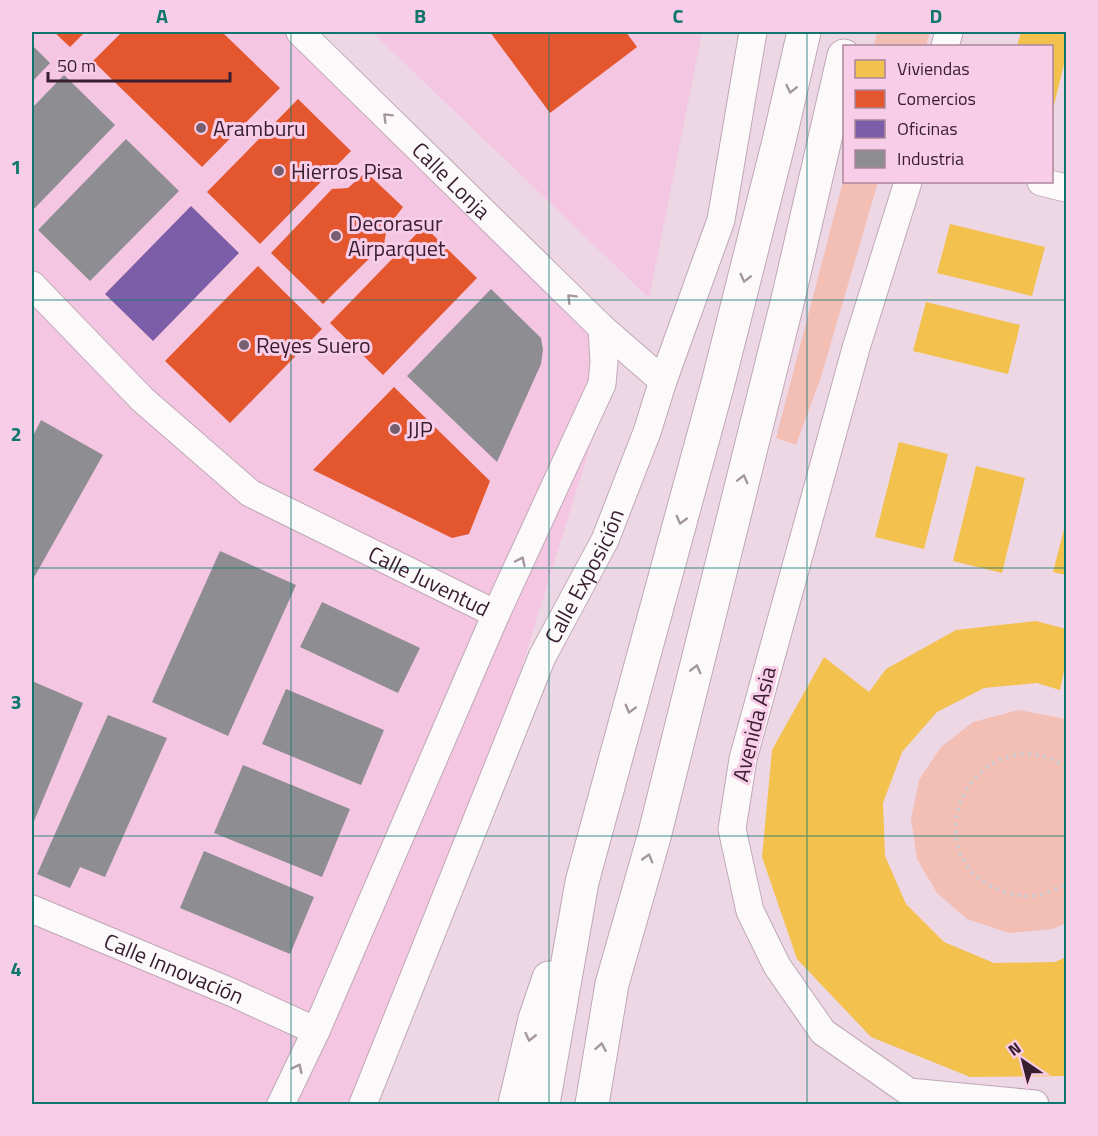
<svg xmlns="http://www.w3.org/2000/svg" width="1098" height="1136" font-family="'Titillium Web',sans-serif">
<style>
.built{fill:#f4c6e2}
.green{fill:#f3beb4}
.homes{fill:#f2c14e}
.shops{fill:#e4572e}
.offices{fill:#7b5ea7}
.industry{fill:#8d8d92}
.lines{fill:none;stroke-linecap:round;stroke-linejoin:round}
.street-casing{stroke:#bfa8b6;stroke-width:29}
.secondary-casing{stroke:#bfa8b6;stroke-width:35}
.path{stroke:#d3ccd1;stroke-width:4;stroke-dasharray:3 4.5;stroke-linecap:butt}
.street{stroke:#fcf9fb;stroke-width:27}
.secondary{stroke:#fcf9fb;stroke-width:33}
.oneway{stroke:#a4969f}
.grid{fill:none;stroke:#0f766e;stroke-width:1.5;stroke-opacity:0.55}
.poi-dot{fill:#785f6f;stroke:#f8cde7;stroke-width:2}
.labels{text-anchor:middle;dominant-baseline:central;stroke-width:6;stroke-linejoin:round;paint-order:stroke}
.poi-label{font-size:22px;fill:#381e2f;stroke:#f8cde7;text-anchor:start}
.street-label{font-size:22px;fill:#381e2f;stroke:#f8cde7}
.neatline{fill:none;stroke:#0f766e;stroke-width:2}
.grid-label{font-size:20px;text-anchor:middle;font-weight:bold;fill:#0f766e}
</style>
<rect width="100%" height="100%" fill="#eed7e5"/>
<!-- built -->
<path class="built" d="M32,32H320L623,341L443,921L379,1104H32Z
M372,32H702L649,298Z"/>
<!-- green -->
<path class="green" d="M877,32H930L926,46H874Z
M844,178V182H878L821,377L796,445L776,438Z
M1019,710L1066,719V717V923L1053,929L1009,933L967,919L937,893L917,859L911,819L919,780L941,747L973,722Z"/>
<!-- homes -->
<path class="homes" d="M1021,32H1052L1066,35V56L1052,113V46H1017Z
M950,224L1045,247L1032,296L937,273Z
M926,302L1020,325L1008,374L913,351Z
M899,442L948,454L924,549L875,537Z
M976,466L1025,478L1002,573L953,561Z
M1066,521V575L1053,572Z
M1036,621L1066,629V662L1060,690L1037,683L984,688L937,712L902,752L883,803L885,856L906,904L944,942L994,963L1055,962L1066,957V1076L970,1077L871,1037L797,959L762,857L772,750L824,657L869,692L886,669L956,630Z"/>
<!-- shops -->
<path class="shops" d="M54,32H85L70,47Z
M122,32H222L280,88L202,167L93,61Z
M490,32H626L637,47L550,113Z
M298,99L351,151L260,244L207,192Z
M366,172L403,207L387,228L384,244L323,304L271,253L332,189L348,188Z
M424,226L477,278L383,375L330,323Z
M258,266L322,329L230,423L165,361Z
M394,387L490,481L469,534L452,538L313,470Z"/>
<!-- offices -->
<path class="offices" d="M191,206L239,253L153,341L105,294Z"/>
<!-- industry -->
<path class="industry" d="M32,45L50,63L32,82Z
M64,75L115,125L32,211V108Z
M126,139L179,191L90,281L38,230Z
M491,289L541,338L543,350L541,364L497,462L407,376Z
M41,420L103,455L32,581V438Z
M220,551L296,585L228,736L152,702Z
M322,602L420,648L398,693L300,647Z
M32,681L83,703L32,826Z
M286,689L384,730L361,785L262,744Z
M108,715L167,738L105,877L80,867L70,888L37,874Z
M243,765L350,809L322,877L214,833Z
M204,851L314,897L290,954L180,908Z"/>
<g class="lines">
<!-- street casing -->
<g class="street-casing">
<g id="street">
<path id="s1" d="M300,32L602,328L663,381"/>
<path d="M945,46L949,32"/>
<path d="M908,182L856,348L743,759L732,829L750,911L777,966L823,1032L909,1092L1035,1104"/>
<path d="M1041,182L1066,188"/>
<path id="s2" d="M32,285L143,400L250,493L496,614L316,1031L281,1104"/>
<path d="M496,614L602,384L604,362L602,328"/>
<path id="s3" d="M32,909L233,993L316,1031"/>
<path id="s4" d="M363,1104L542,657L605,540L647,432L663,381L721,220L753,32"/>
</g>
</g>
<!-- secondary casing -->
<g class="secondary-casing">
<path id="secondary" d="M515,1104L535,1019L549,978
M543,1104L582,882L718,383L779,141L804,32
M592,1104L612,984L654,837L788,299L844,56"/>
</g>
<!-- path -->
<path class="path" d="M1066,767C1060,764 1053,759 1046,757C966,735 918,851 993,887C1006,893 1022,898 1037,895C1046,894 1055,889 1063,886L1066,883"/>
<!-- street -->
<use href="#street" class="street"/>
<!-- secondary -->
<use href="#secondary" class="secondary"/>
</g>
<!-- one-way arrows -->
<defs><path id="oneway-chevron" d="M-2-3.5L2.5 0L-2 3.5" fill="none" stroke-width="1.6" stroke-linecap="round" stroke-linejoin="round" transform="scale(1.5)"/></defs>
<g class="oneway">
<use href="#oneway-chevron" transform="translate(791 89) rotate(103)"/>
<use href="#oneway-chevron" transform="translate(387 117) rotate(-135)"/>
<use href="#oneway-chevron" transform="translate(745 278) rotate(104)"/>
<use href="#oneway-chevron" transform="translate(571 298) rotate(-135)"/>
<use href="#oneway-chevron" transform="translate(743 479) rotate(-76)"/>
<use href="#oneway-chevron" transform="translate(681 520) rotate(105)"/>
<use href="#oneway-chevron" transform="translate(521 561) rotate(-65)"/>
<use href="#oneway-chevron" transform="translate(696 669) rotate(-76)"/>
<use href="#oneway-chevron" transform="translate(630 709) rotate(105)"/>
<use href="#oneway-chevron" transform="translate(648 858) rotate(-74)"/>
<use href="#oneway-chevron" transform="translate(530 1037) rotate(103)"/>
<use href="#oneway-chevron" transform="translate(601 1047) rotate(-80)"/>
<use href="#oneway-chevron" transform="translate(298 1068) rotate(-64)"/>
</g>
<!-- grid -->
<path class="grid" d="M291,32V1104M549,32V1104M807,32V1104M32,300H1066M32,568H1066M32,836H1066"/>
<!-- markers -->
<g class="poi-dot">
<circle cx="201" cy="128" r="6"/>
<circle cx="279" cy="171" r="6"/>
<circle cx="336" cy="236" r="6"/>
<circle cx="244" cy="345" r="6"/>
<circle cx="395" cy="429" r="6"/>
</g>
<g class="labels">
<!-- poi labels -->
<g class="poi-label">
<text x="213" y="128">Aramburu</text>
<text x="291" y="171">Hierros Pisa</text>
<text x="348" y="223">Decorasur<tspan x="348" dy="25">Airparquet</tspan></text>
<text x="256" y="345">Reyes Suero</text>
<text x="407" y="429">JJP</text>
</g>
<!-- street labels -->
<g class="street-label">
<text stroke="none"><textPath href="#s1" startOffset="212">Calle Lonja</textPath></text>
<text stroke="none"><textPath href="#s4" startOffset="573">Calle Exposición</textPath></text>
<text stroke="none"><textPath href="#s2" startOffset="501">Calle Juventud</textPath></text>
<text transform="translate(754 724) rotate(-76)">Avenida Asia</text>
<text stroke="none"><textPath href="#s3" startOffset="154">Calle Innovación</textPath></text>
</g>
</g>
<!-- border -->
<rect width="1098" height="1136" fill="none" stroke="#f8cde7" stroke-width="66"/>
<!-- legend -->
<rect x="843" y="45" width="210" height="138" fill="#f8cde7" stroke="#ab879d" stroke-width="1.5"/>
<rect x="855" y="60" width="30" height="18" fill="#f2c14e" stroke="#ab879d" stroke-width="1.5"/>
<text x="897" y="75" font-size="18" fill="#381e2f">Viviendas</text>
<rect x="855" y="90" width="30" height="18" fill="#e4572e" stroke="#ab879d" stroke-width="1.5"/>
<text x="897" y="105" font-size="18" fill="#381e2f">Comercios</text>
<rect x="855" y="120" width="30" height="18" fill="#7b5ea7" stroke="#ab879d" stroke-width="1.5"/>
<text x="897" y="135" font-size="18" fill="#381e2f">Oficinas</text>
<rect x="855" y="150" width="30" height="18" fill="#8d8d92" stroke="#ab879d" stroke-width="1.5"/>
<text x="897" y="165" font-size="18" fill="#381e2f">Industria</text>
<!-- north arrow -->
<g transform="translate(1023 1061) rotate(325)" stroke="#f8cde7" stroke-width="4.5" paint-order="stroke">
<path d="M0-4.5L10 22L0 15L-10 22Z" fill="#381e2f"/>
<text y="-9" font-size="16" font-weight="bold" text-anchor="middle" fill="#381e2f">N</text>
</g>
<!-- scale -->
<path d="M48 72v9h182v-9" fill="none" stroke="#381e2f" stroke-width="3"/>
<text x="57" y="72" font-size="18" fill="#381e2f" stroke="#f8cde7" stroke-width="4.5" paint-order="stroke">50 m</text>
<rect x="33" y="33" width="1032" height="1070" class="neatline"/>
<g class="grid-label">
<text x="162" y="23">A</text>
<text x="420" y="23">B</text>
<text x="678" y="23">C</text>
<text x="936" y="23">D</text>
<text x="16" y="174">1</text>
<text x="16" y="441">2</text>
<text x="16" y="709">3</text>
<text x="16" y="976">4</text>
</g>
</svg>
